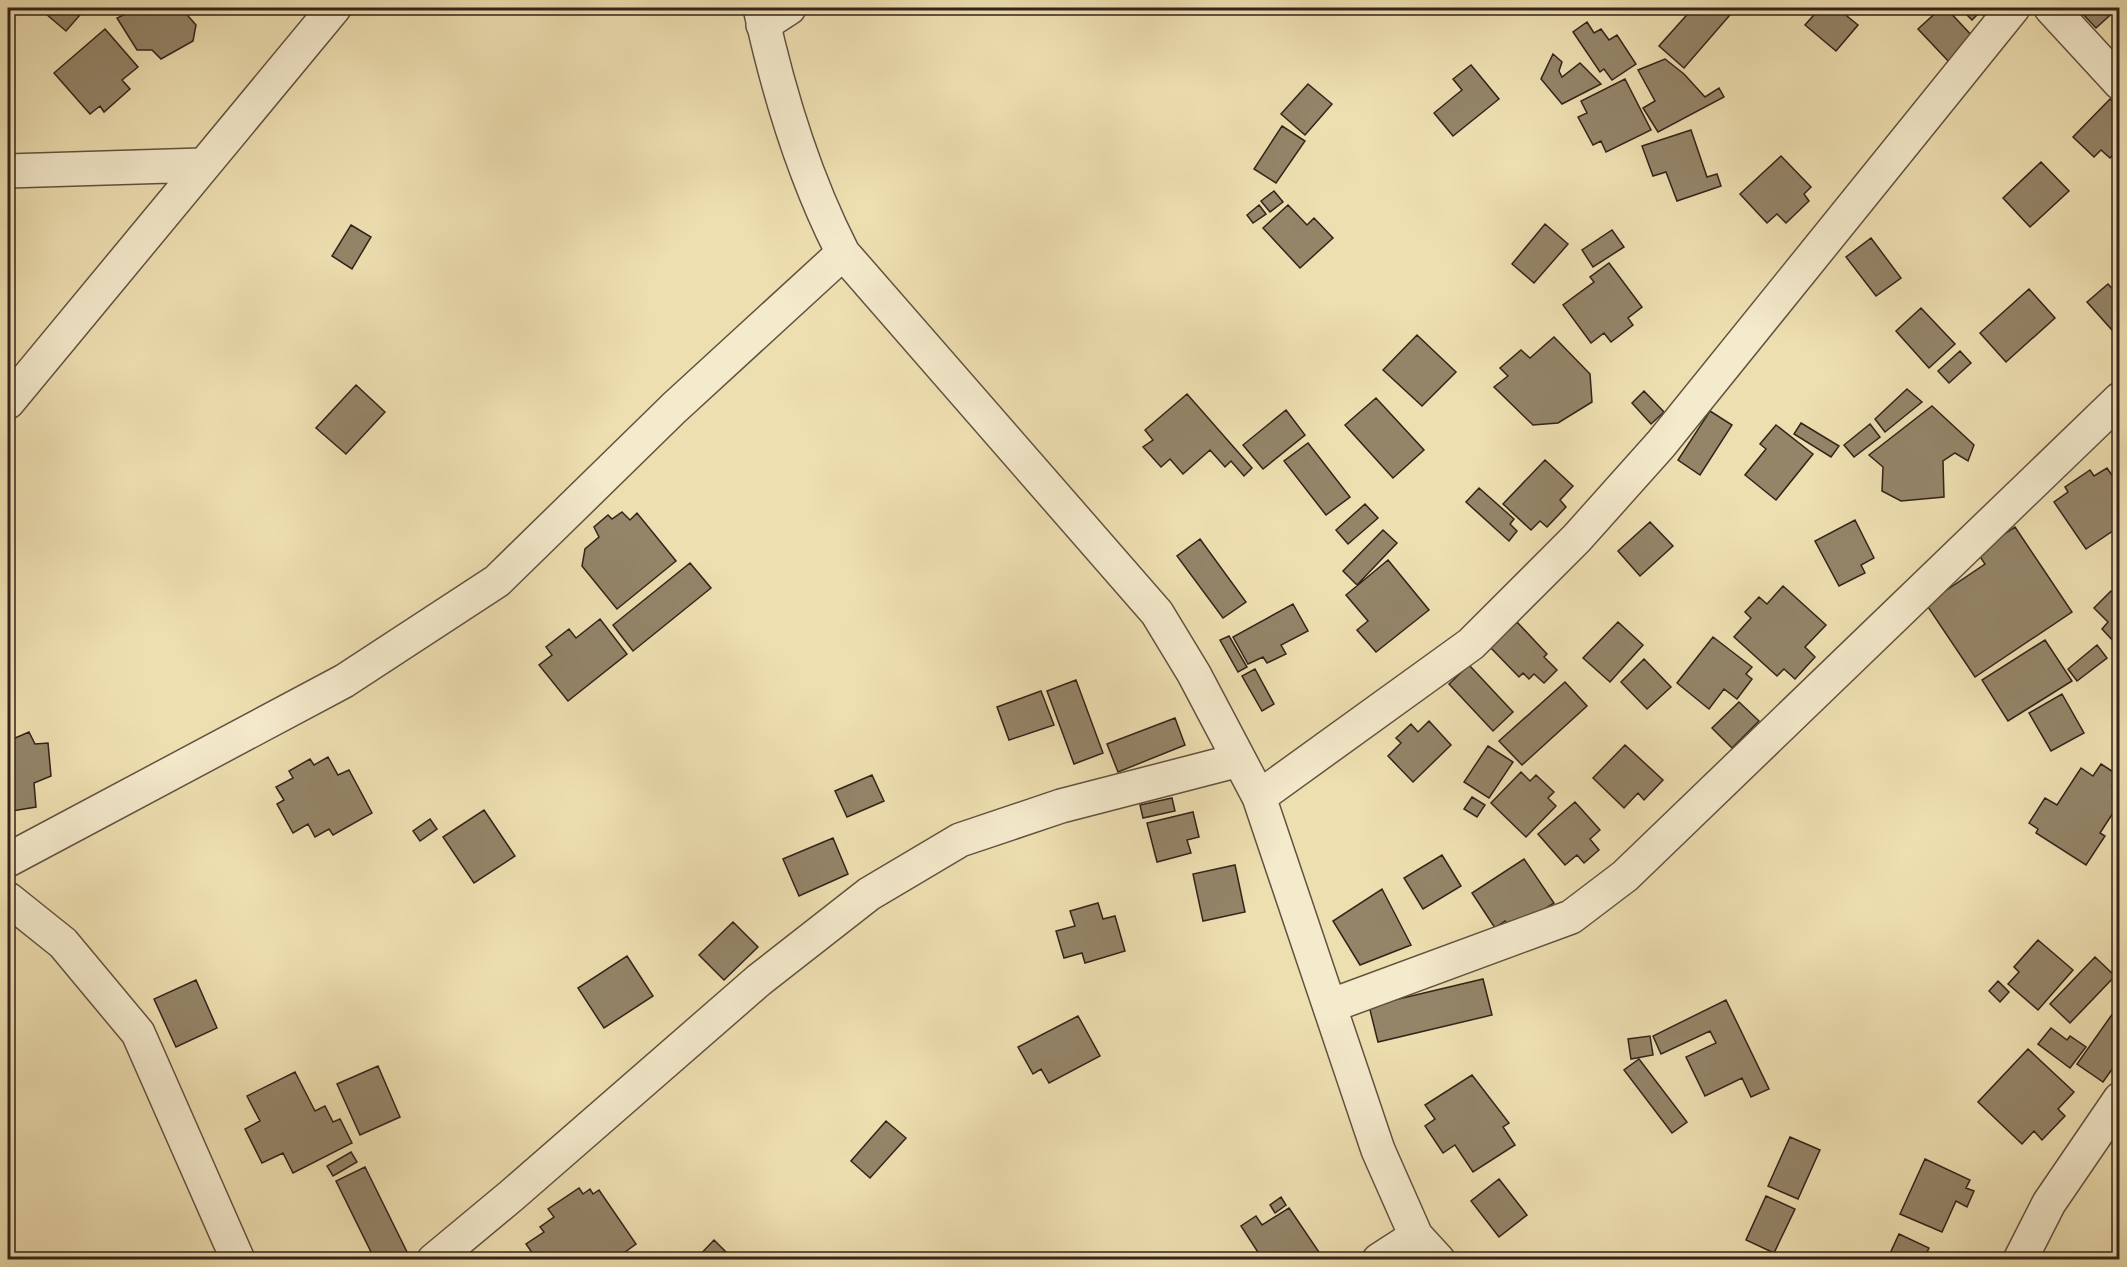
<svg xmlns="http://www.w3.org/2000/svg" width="2127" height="1267" font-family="'IM FELL French Canon',serif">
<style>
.building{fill:#948569;stroke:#33231a;stroke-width:1.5}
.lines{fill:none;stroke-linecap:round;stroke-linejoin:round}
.street-casing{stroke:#625240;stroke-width:36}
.street{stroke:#f4eacc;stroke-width:33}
</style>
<rect width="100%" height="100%" fill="#eedfb1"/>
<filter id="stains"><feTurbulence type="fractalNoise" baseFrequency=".00333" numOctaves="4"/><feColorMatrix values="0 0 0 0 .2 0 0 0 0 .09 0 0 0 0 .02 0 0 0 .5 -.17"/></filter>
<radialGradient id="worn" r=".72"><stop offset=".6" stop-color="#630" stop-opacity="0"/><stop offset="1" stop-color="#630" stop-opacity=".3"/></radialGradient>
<!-- building -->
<path class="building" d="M39,8H86L66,31Z
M138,8H181L196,25L193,41L161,59L152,50H137L117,18Z
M1693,8H1736L1684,68L1659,46Z
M1820,8H1837L1858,25L1836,51L1805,25Z
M1941,8H1946L1975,39L1950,63L1918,29Z
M1960,8H1998L1987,18L1980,12L1972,20Z
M2077,8H2118L2096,28Z
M1587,22L1594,33L1601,29L1609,40L1617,35L1636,64L1612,80L1604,69L1600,72L1573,32Z
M105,29L138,67L122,80L130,89L104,112L100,106L90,114L54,73Z
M1553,54L1562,62L1559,71L1562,77L1580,63L1601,84L1562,104L1541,79Z
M1665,59L1684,74L1705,97L1719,88L1724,97L1658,132L1643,108L1655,101L1638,70Z
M1471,65L1499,99L1453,136L1434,113L1462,90L1453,79Z
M1625,79L1651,130L1606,152L1601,141L1593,145L1578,117L1587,113L1581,101Z
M1308,84L1332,104L1305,135L1281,114Z
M2110,99L2120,108V155L2116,151L2110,158L2101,150L2094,157L2073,137Z
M1282,126L1305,141L1276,183L1254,169Z
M1691,130L1707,177L1717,174L1721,186L1677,201L1666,172L1653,176L1642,146Z
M1781,156L1811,187L1804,194L1809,201L1786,223L1777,214L1767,223L1740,194Z
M2041,162L2069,191L2030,227L2003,198Z
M1274,191L1283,202L1270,212L1261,201Z
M1259,205L1266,214L1253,223L1247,215Z
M1288,205L1307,225L1314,218L1333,238L1300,268L1263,228Z
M1545,224L1568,244L1534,283L1512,264Z
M351,225L371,237L352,269L332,256Z
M1612,230L1624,247L1593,267L1582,250Z
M1871,238L1901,278L1876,296L1846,257Z
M1609,263L1642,307L1628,318L1633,325L1611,342L1604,333L1591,343L1563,305L1594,282L1590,277Z
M2108,284L2120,297L2117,304L2120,307V339L2087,302Z
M2029,289L2055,318L2006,362L1980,333Z
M1921,308L1955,344L1929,368L1896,331Z
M1417,335L1456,372L1422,406L1383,370Z
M1554,337L1590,374L1592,402L1558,423L1533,425L1494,387L1508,376L1500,368L1521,350L1530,358Z
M1960,351L1971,363L1949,383L1938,371Z
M356,385L385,412L346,454L316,428Z
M1907,389L1922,402L1885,432L1875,419Z
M1644,391L1664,412L1651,424L1632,403Z
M1187,394L1252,468L1244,476L1231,461L1225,467L1210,450L1183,474L1170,459L1161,467L1143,447L1153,440L1145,430Z
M1376,398L1424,450L1393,478L1345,425Z
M1932,406L1974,445L1968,461L1955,453L1943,461L1944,497L1901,501L1882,491L1883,467L1869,455Z
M1286,410L1305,435L1263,469L1243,445Z
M1710,411L1732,425L1700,475L1678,460Z
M1801,423L1839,446L1831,457L1794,434Z
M1870,424L1880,437L1854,457L1844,445Z
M1776,425L1813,454L1776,500L1745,475L1766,449L1760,444Z
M1308,443L1350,497L1326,515L1284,461Z
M1545,460L1573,486L1560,500L1566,507L1547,527L1540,521L1531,530L1503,504Z
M2107,468L2120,487V526L2086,549L2054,502L2068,492L2065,487L2090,470L2094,476Z
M1479,488L1514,519L1510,524L1517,531L1509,541L1466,502Z
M1365,504L1378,518L1348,544L1336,530Z
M622,512L630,520L637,513L676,561L617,609L582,566L585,549L599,537L594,527L608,515L612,519Z
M1855,520L1874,558L1861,565L1865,573L1839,586L1815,541Z
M1650,522L1673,546L1640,576L1618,551Z
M2015,527L2072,612L1975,677L1926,604L1985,564L1977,552Z
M1383,530L1397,543L1357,585L1343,571Z
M1200,539L1246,602L1223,618L1177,556Z
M1388,560L1429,610L1376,652L1357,630L1368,621L1346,595Z
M690,563L711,588L633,651L613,625Z
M1783,586L1826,625L1805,647L1815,657L1795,679L1784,669L1777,676L1734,637L1751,618L1745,612L1759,597L1767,604Z
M2111,591L2120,599V639L2115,643L2102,629L2108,622L2094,608Z
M1293,604L1308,631L1281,645L1286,654L1267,663L1263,657L1248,664L1233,637Z
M600,619L627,654L568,701L539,665L552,655L546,647L569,629L576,638Z
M1517,622L1547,654L1544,657L1557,670L1544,683L1534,674L1529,679L1523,673L1519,677L1490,647Z
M1618,622L1643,645L1610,682L1583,658Z
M1229,636L1247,667L1238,672L1220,640Z
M1713,637L1752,667L1746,674L1752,679L1737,699L1724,689L1709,709L1677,683Z
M2045,640L2072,681L2008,721L1982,680Z
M2097,645L2107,658L2077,681L2068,669Z
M1644,659L1671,687L1647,709L1621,682Z
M1469,665L1513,712L1493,731L1449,684Z
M1255,669L1274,704L1262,711L1242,676Z
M1076,680L1103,753L1074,764L1047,691Z
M1565,682L1587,706L1522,765L1499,741Z
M1041,691L1054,725L1009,740L997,707Z
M2062,694L2084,733L2051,751L2029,713Z
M1739,702L1759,721L1732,748L1712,728Z
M1175,718L1185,745L1118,772L1107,744Z
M1429,721L1451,745L1413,782L1388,756L1401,743L1396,738L1411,724L1418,732Z
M29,732L35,744L48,743L51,776L34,783L36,807L12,811L8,803V741Z
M1625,745L1663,780L1644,800L1638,793L1624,808L1593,778Z
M1488,746L1513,762L1489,798L1464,782Z
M328,757L338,775L349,770L372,813L333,835L329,829L315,837L308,824L293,833L277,804L284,800L276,787L293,778L289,771L310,759L314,765Z
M2101,764L2118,775L2112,786L2120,790V802L2100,833L2105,836L2086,865L2036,833L2038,829L2029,823L2045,798L2057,805L2081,768L2093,776Z
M1521,772L1530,781L1536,775L1554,792L1548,798L1556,806L1526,837L1491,803Z
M872,775L884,801L847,817L835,791Z
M1472,797L1485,805L1477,817L1464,809Z
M1172,798L1175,811L1143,818L1140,805Z
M1575,802L1600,830L1590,839L1599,850L1584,863L1577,855L1565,865L1538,834Z
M484,810L515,856L474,883L443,837Z
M1193,812L1199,837L1187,840L1191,853L1157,862L1147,823Z
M430,819L437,829L420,841L413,831Z
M833,838L848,874L799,896L783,859Z
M1442,855L1461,886L1423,909L1404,878Z
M1524,859L1554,903L1512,930L1505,921L1495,928L1472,893Z
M1235,865L1245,912L1203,921L1193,874Z
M1382,889L1411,945L1360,965L1333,921Z
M1098,903L1103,919L1115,916L1125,951L1085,963L1082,953L1064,958L1056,931L1075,926L1070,911Z
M733,922L758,947L724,980L699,955Z
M2038,940L2073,970L2038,1010L2008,984L2019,972L2014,967Z
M627,956L653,996L604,1028L578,988Z
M2095,957L2115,976L2070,1023L2050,1004Z
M1483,979L1492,1015L1378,1042L1369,1006Z
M196,980L217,1028L176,1047L154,999Z
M1998,981L2009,992L2000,1002L1989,991Z
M1726,1000L1769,1089L1751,1097L1742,1078L1705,1096L1686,1057L1716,1043L1710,1031L1661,1054L1653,1036Z
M2118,1006L2120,1058L2103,1082L2077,1064Z
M1078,1016L1100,1056L1049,1083L1041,1069L1033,1074L1018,1047Z
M2051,1028L2067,1040L2070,1036L2086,1047L2070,1068L2038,1044Z
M1650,1036L1653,1055L1631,1059L1628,1039Z
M2028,1049L2074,1092L2058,1109L2065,1116L2042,1140L2034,1131L2022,1144L1978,1102Z
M1639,1059L1687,1122L1672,1133L1624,1070Z
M378,1066L400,1117L360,1135L337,1084Z
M295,1072L315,1111L325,1106L333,1122L340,1119L352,1143L293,1173L283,1153L262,1163L245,1129L260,1121L247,1096Z
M1472,1075L1509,1123L1503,1127L1515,1145L1473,1172L1455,1145L1443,1153L1425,1126L1435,1119L1425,1105Z
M886,1121L906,1138L870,1178L851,1161Z
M1790,1137L1820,1150L1798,1199L1768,1186Z
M351,1152L357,1162L333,1176L327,1166Z
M1925,1159L1970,1180L1966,1188L1974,1191L1967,1207L1956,1201L1942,1232L1900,1214Z
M365,1167L411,1260H375L336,1181Z
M1499,1179L1527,1215L1499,1237L1471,1201Z
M579,1188L583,1194L590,1189L593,1194L599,1190L636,1244L614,1260H537L526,1244L544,1232L540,1227L554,1217L548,1209Z
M1766,1196L1795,1209L1774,1253L1746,1240Z
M1281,1197L1286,1205L1275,1213L1270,1205Z
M1289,1208L1321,1255L1315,1260H1263L1241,1226L1256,1216L1262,1225Z
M1899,1234L1929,1248L1923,1260H1887Z
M714,1240L734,1260H695Z"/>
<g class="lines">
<!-- street casing -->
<g class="street-casing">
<path id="street" d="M760,8C778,91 804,177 843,253L1157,613L1194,674L1259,797L1378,1150L1416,1236L1438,1260
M2051,8L2120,83
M763,25L789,8
M8,171L202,165
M8,402L334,8
M1259,797L1471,644L1577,538L1661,444L2013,8
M8,860L344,681L497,581L674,408L843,253
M8,899L63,943L138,1033L238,1260
M1330,1006L1571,917L1625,876L2120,399
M434,1260L511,1196L759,980L869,894L960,840L1061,806L1239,760
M1379,1260L1416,1236
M2020,1260L2049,1203L2120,1099"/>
</g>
<!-- street -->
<use href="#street" class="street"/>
</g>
<!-- margin -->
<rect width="2127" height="1267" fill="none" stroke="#eedfb1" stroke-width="30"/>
<rect x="9" y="9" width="2109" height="1249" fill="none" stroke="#33231a" stroke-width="3"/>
<rect x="15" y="15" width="2097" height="1237" fill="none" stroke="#33231a" stroke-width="1.5"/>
<rect width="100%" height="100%" filter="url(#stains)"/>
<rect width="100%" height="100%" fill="url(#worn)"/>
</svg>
